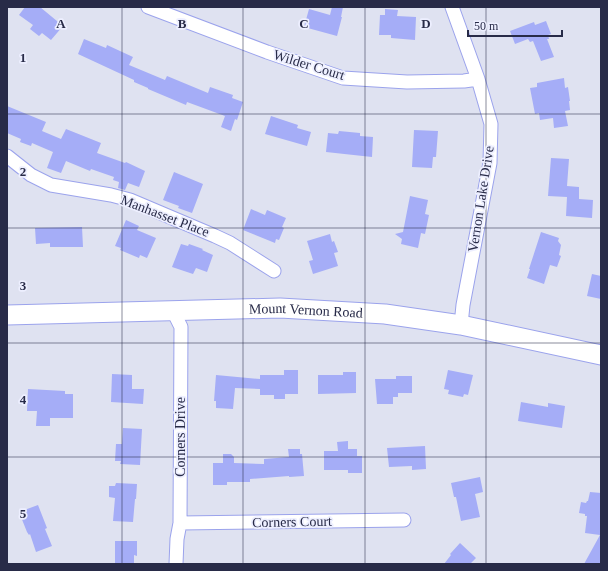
<svg xmlns="http://www.w3.org/2000/svg" width="608" height="571" font-family="Georgia,serif">
<style>
.building{fill:#a5adf7}
.lines{fill:none;stroke-linecap:round;stroke-linejoin:round}
.minor-casing{stroke:#9ba3ec;stroke-width:15}
.secondary-casing{stroke:#9ba3ec;stroke-width:21}
.minor{stroke:#fff;stroke-width:13}
.secondary{stroke:#fff;stroke-width:19}
.grid{fill:none;stroke:#282b48;stroke-width:1;stroke-opacity:0.55}
.labels{text-anchor:middle;dominant-baseline:central;stroke-width:3.5;stroke-linejoin:round;paint-order:stroke}
.street-label{font-size:14px;fill:#282b48;stroke:#edefff}
.grid-label{font-size:13px;text-anchor:middle;font-weight:bold;fill:#282b48;stroke:#edefff;stroke-width:3.5;stroke-linejoin:round;paint-order:stroke}
</style>
<rect width="100%" height="100%" fill="#dfe2f1"/>
<!-- building -->
<path class="building" d="M25,7H40L63,26L51,40L42,33L39,36L30,29L33,25L19,15Z
M332,7H343L341,17H342L337,36L304,27L309,9L330,15Z
M385,9L398,10L397,16L416,17L415,40L391,38V35H379L380,15H385Z
M546,21L551,34L548,35L549,39H547L554,57L541,61L533,41L530,42L528,39L515,44L510,31L534,22L535,25Z
M84,39L106,48L107,45L133,57L129,65L165,80L167,76L208,93L210,87L233,95L232,98L243,102L237,120L235,119L231,131L221,127L225,116L187,102L186,105L148,89V88L134,82V80L78,54Z
M564,78L565,88L568,87L570,101H569L570,110L565,111L568,126L554,128L553,118L540,120L539,113L535,114L530,88L537,87V83Z
M7,106L46,122L42,131L61,139L66,129L101,143L97,153L125,163L126,162L145,171L139,187L128,183L125,190L118,188L119,182L113,180L114,177L91,169L90,171L66,161L61,173L47,168L53,152L32,143L31,146L20,142L21,139L7,133Z
M271,116L298,125L297,128L311,132L307,146L265,134Z
M414,130L438,131L436,157H433L432,168L412,167Z
M339,131L360,133V136L373,137L372,157L326,152L328,133L338,134Z
M551,158L569,159L567,186L579,187V199L593,200L592,218L566,216L567,197L548,196Z
M174,172L203,184L192,213L178,208L179,206L163,200Z
M410,196L428,200L425,214L429,215L425,234L421,233L418,248L401,244L402,239L395,234L403,232Z
M251,209L265,215L267,210L286,218L282,227L284,228L279,240L276,239L275,243L243,230Z
M126,220L139,226L137,230L156,238L147,258L140,255L139,258L120,250L121,248L115,246Z
M82,227L83,247H50V243L36,244L35,228Z
M541,232L559,238L558,241L561,245L559,255L561,256L557,267L550,265L544,284L527,278L530,269H529Z
M330,234L332,242L334,241L338,252L334,253L338,266L313,274L309,261L313,260L307,241Z
M181,244L188,246L189,244L203,249L202,250L213,255L207,272L196,268L193,274L172,267Z
M592,274L601,276V299L587,296Z
M284,370H298V394H285V399H274V395H260V389L235,388L233,409L216,408V401H214L216,375L260,379V375H284Z
M448,370L473,375L468,395L464,394L463,397L448,394L449,390L444,389Z
M343,372H356V393L318,394V375H343Z
M112,374L132,375V389H144L143,404L111,402Z
M396,376H412V393H398V397H393V404H377L375,379H396Z
M28,389L65,391V394H73V418H50V426H36L37,411H27Z
M521,402L548,407V403L565,406L562,428L518,421Z
M123,428L142,429L140,465L120,464L121,461H115L116,444H122Z
M348,441V449H357V456H362V473H348V470H324V451H338L337,442Z
M425,446L426,469L412,470V466L389,467L387,448Z
M288,449H300V454H302L304,476L289,477V476L250,479V482H227V485H213V463H223V454H231L234,457V463L264,464V459L289,457Z
M480,477L483,492L475,494L480,517L461,521L456,497H454L451,483Z
M116,483L137,484L136,499H135L133,522L113,521L115,498L109,497V486H115Z
M590,492L601,493V564H584L600,535L585,533L587,516H585V514L579,513L581,502L586,503L587,501H588Z
M38,505L47,528L45,529L52,546L36,552L30,534L29,535L27,532L19,512Z
M115,541H137V556L134,555V564H115Z
M460,543L476,558L470,564H444L451,555L450,554Z"/>
<g class="lines">
<!-- minor casing -->
<g class="minor-casing">
<path id="minor" d="M148,7L267,52L343,78L407,82L464,81L478,79
M452,7L478,79L491,124L490,163L463,305L461,325
M7,156L31,175L51,185L111,195L130,200L215,236L230,243L274,271
M173,311L181,327L180,523L177,539L176,564
M180,523L404,520"/>
</g>
<!-- secondary casing -->
<g class="secondary-casing">
<g id="secondary">
<path id="s1" d="M7,315L280,308L385,314L461,325L601,355"/>
</g>
</g>
<!-- minor -->
<use href="#minor" class="minor"/>
<!-- secondary -->
<use href="#secondary" class="secondary"/>
</g>
<!-- grid -->
<path class="grid" d="M122,7V564M243,7V564M365,7V564M486,7V564M7,114H601M7,228H601M7,343H601M7,457H601"/>
<g class="labels">
<!-- street labels -->
<g class="street-label">
<text transform="translate(309 65) rotate(17)">Wilder Court</text>
<text transform="translate(481 199) rotate(-81)">Vernon Lake Drive</text>
<text transform="translate(165 216) rotate(21)">Manhasset Place</text>
<text stroke="none"><textPath href="#s1" startOffset="299">Mount Vernon Road</textPath></text>
<text transform="translate(180 437) rotate(-90)">Corners Drive</text>
<text transform="translate(292 522) rotate(-1)">Corners Court</text>
</g>
</g>
<g class="grid-label">
<text x="61" y="28">A</text>
<text x="182" y="28">B</text>
<text x="304" y="28">C</text>
<text x="426" y="28">D</text>
<text x="23" y="62">1</text>
<text x="23" y="176">2</text>
<text x="23" y="290">3</text>
<text x="23" y="404">4</text>
<text x="23" y="518">5</text>
</g>
<!-- border -->
<rect width="608" height="571" fill="none" stroke="#282b48" stroke-width="16"/>
<!-- scale -->
<path d="M468 30v6h94v-6" fill="none" stroke="#282b48" stroke-width="2"/>
<text x="474" y="30" font-size="12" fill="#282b48" stroke="#edefff" stroke-width="3" paint-order="stroke">50 m</text>
</svg>
